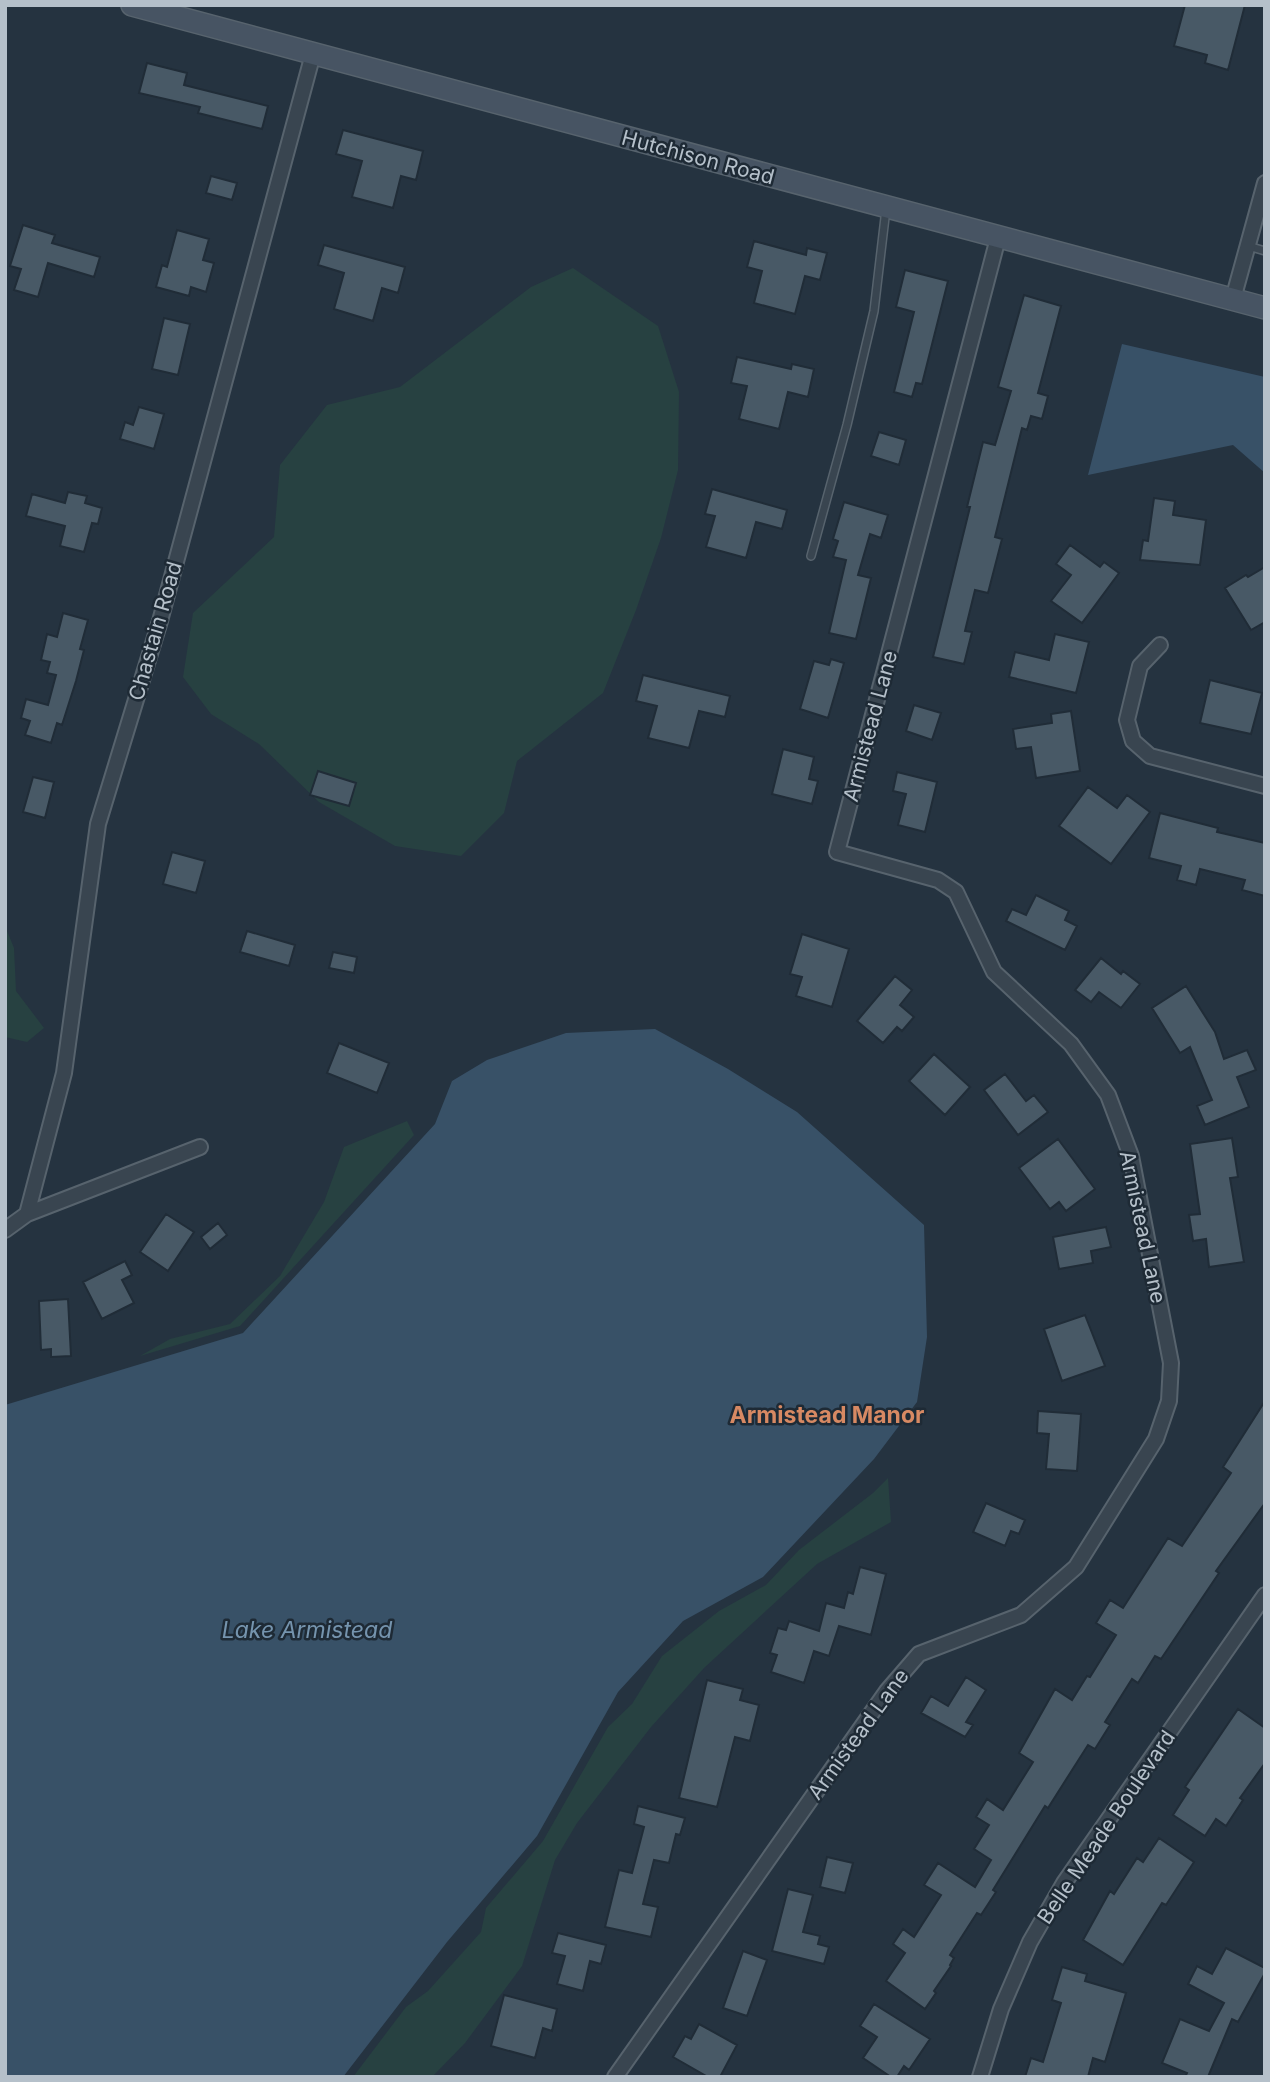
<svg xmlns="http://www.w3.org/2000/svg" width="1270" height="2082" font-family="Inter,sans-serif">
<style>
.green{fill:#274141}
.water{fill:#385167}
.building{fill:#485966;stroke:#202c37;stroke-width:2}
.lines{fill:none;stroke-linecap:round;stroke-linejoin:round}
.lane-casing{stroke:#57636d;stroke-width:10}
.street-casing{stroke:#57636d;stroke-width:18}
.secondary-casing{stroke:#57636d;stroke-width:24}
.lane{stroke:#394550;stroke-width:7}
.street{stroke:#394550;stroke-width:14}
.secondary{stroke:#475463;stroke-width:21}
.labels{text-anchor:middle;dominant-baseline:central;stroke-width:5;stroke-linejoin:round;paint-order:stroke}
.street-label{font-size:21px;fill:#b5c0ca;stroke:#1e2a35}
.neighbourhood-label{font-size:23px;font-weight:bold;fill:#d78963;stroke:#1e2a35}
.water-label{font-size:23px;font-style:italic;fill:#7594ae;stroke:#1e2a35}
</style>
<rect width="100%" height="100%" fill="#253340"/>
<!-- green -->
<path class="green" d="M573,268L658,326L679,392L678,470L661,538L636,610L603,693L517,761L504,813L461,856L395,846L319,802L259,744L211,714L183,677L193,613L274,537L280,465L327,405L400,387L531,287Z
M5,926L14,948L16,991L44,1028L27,1042L5,1037Z
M407,1121L414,1135L240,1326L140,1356L170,1339L230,1324L280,1276L324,1202L344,1147Z
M888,1478L891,1522L817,1564L704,1668L651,1727L577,1823L555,1860L522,1966L465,2043L432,2077H353L406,2007L428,1991L481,1932L486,1908L543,1841L608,1727L632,1704L662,1656L719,1611L766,1585L799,1550L873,1493Z"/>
<!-- water -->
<path class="water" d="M1122,344L1265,377V473L1233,445L1088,475Z
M655,1029L728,1069L797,1112L924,1225L927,1337L917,1402L874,1459L763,1577L683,1621L618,1692L537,1836L447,1942L343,2077H5V1405L243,1333L435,1124L452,1081L487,1060L566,1033Z"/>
<!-- building -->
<path class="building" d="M1185,5H1245L1228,70L1205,63L1207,55L1174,46Z
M147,63L187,73L184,85L268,106L262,129L198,113L200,107L139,93Z
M343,130L423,151L416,180L401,176L393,208L352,197L362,161L336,154Z
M211,176L237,183L232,200L206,193Z
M23,225L55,235L52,243L100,257L94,277L48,263L38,297L14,290L21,269L10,266Z
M177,230L209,239L203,260L214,263L206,292L191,287L189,296L156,287L162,265L167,267Z
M754,241L806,255L807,248L827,253L820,280L805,276L795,314L754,303L762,271L747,267Z
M324,245L405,267L398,293L382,288L373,321L334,309L344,273L318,265Z
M905,270L948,281L922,384L916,383L912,397L894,392L914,312L896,307Z
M1024,295L1061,306L1038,393L1048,396L1042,419L1031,416L1027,430L1022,428L995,537L1002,539L988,593L975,590L965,631L972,632L964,664L933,657L970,507H967L983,442L995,445L1011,391L998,387Z
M164,318L190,324L178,375L152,369Z
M737,357L791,369L792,364L814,369L808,397L788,392L779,429L739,419L747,386L731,383Z
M139,407L164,414L154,449L120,439L125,422L133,425Z
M879,432L906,440L899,465L871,456Z
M712,489L787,510L782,529L756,522L746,558L706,547L715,516L705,514Z
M68,492L87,496L85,503L102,508L98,524L92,523L84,552L60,546L65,526L26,516L32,494L65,503Z
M1154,498L1175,501L1173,515L1206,520L1200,565L1140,560L1143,540L1148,541Z
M844,502L888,515L881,538L870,534L858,575L871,578L856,639L829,633L846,560L833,557L838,541L833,539Z
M1070,545L1100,567L1104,562L1119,573L1082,623L1051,601L1071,575L1056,564Z
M1265,567V622L1251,630L1225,588L1246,575L1248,577Z
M63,613L88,620L80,649L84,650L76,681L62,725L57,723L51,743L25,735L30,721L21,718L26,699L48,705L56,675L47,673L50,662L41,660L47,634L57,637Z
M1055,634L1089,642L1076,693L1009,677L1015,652L1049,660Z
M831,659L844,663L828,718L800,709L814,661L829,665Z
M643,675L730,696L725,717L699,711L689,748L648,738L657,706L636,701Z
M1210,680L1262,693L1251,734L1200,723Z
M914,705L941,713L932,740L906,731Z
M1071,711L1080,771L1036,778L1031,747L1016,749L1013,729L1052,723L1051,714Z
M783,749L814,757L809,779L818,781L812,804L772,794Z
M318,771L356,783L349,806L310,795Z
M897,772L937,782L925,832L898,825L906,794L893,791Z
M33,777L54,782L45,818L23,812Z
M1088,787L1117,808L1127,795L1150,812L1111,864L1059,826Z
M1160,813L1218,828L1217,832L1265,843V896L1242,890L1245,880L1200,869L1196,885L1177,880L1181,866L1149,858Z
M172,852L205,861L196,893L163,884Z
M1036,895L1069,911L1065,920L1077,926L1065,950L1006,921L1012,909L1026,915Z
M247,931L295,945L289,966L240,952Z
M802,934L849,949L832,1007L796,996L802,977L790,974Z
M333,952L357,957L354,973L329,968Z
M1101,958L1121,974L1123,971L1140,984L1121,1008L1099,992L1091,1002L1075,990Z
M895,976L912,990L900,1005L914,1017L902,1031L897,1027L883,1043L857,1021Z
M1186,986L1215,1032L1224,1059L1247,1050L1256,1070L1237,1077L1249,1107L1205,1125L1197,1106L1212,1100L1190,1047L1180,1053L1152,1008Z
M339,1043L389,1063L377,1093L327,1073Z
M934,1054L970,1087L945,1115L909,1081Z
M1005,1074L1026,1101L1034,1095L1048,1112L1018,1135L984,1090Z
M1232,1138L1238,1177L1230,1178L1244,1262L1209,1267L1206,1239L1193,1241L1189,1215L1200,1214L1190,1144Z
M1058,1139L1095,1189L1066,1211L1059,1202L1050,1209L1019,1168Z
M166,1214L194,1232L168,1271L140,1252Z
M218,1223L227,1235L210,1249L201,1237Z
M1106,1227L1111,1247L1091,1251L1093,1263L1059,1269L1053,1237Z
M125,1261L132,1275L122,1280L134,1303L102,1319L83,1282Z
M68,1299L71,1356L51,1357V1349L41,1350L39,1301Z
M1085,1315L1105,1366L1062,1381L1044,1329Z
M1265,1401V1503L1216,1571L1219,1573L1161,1659L1155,1656L1138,1683L1132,1679L1105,1722L1110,1725L1095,1749L1088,1745L1048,1808L1045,1806L993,1890L996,1892L981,1915L977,1913L950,1955L954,1958L950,1965L951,1966L934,1991L936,1993L925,2009L886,1981L905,1953L893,1944L903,1929L914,1937L941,1895L924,1885L938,1863L975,1887L991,1860L974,1849L989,1825L976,1817L987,1799L1003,1810L1033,1762L1019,1753L1055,1689L1072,1700L1087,1676L1090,1677L1116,1635L1096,1623L1110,1600L1123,1608L1168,1538L1182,1546L1231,1473L1223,1467Z
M1038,1411L1081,1414L1077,1471L1046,1469L1049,1434L1037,1433Z
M986,1503L1025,1520L1019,1534L1011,1531L1005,1546L973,1532Z
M860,1567L886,1574L871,1635L839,1626L829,1656L814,1651L804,1683L771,1672L777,1655L770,1653L778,1628L786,1630L789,1621L819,1631L826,1603L844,1608L848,1592L853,1594Z
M966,1677L986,1690L966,1722L973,1725L965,1737L921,1713L931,1696L948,1706Z
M707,1680L743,1689L740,1700L759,1705L750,1741L735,1737L717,1807L679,1798Z
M1238,1709L1265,1728V1763L1240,1798L1243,1800L1226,1826L1216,1819L1205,1836L1173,1815L1189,1790L1185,1787Z
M638,1806L685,1818L680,1835L676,1834L669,1863L654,1860L643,1904L658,1907L651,1937L605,1927L619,1870L632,1873L644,1827L634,1824Z
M1159,1838L1194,1862L1166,1905L1162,1903L1123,1965L1083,1940L1110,1891L1114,1894L1137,1858L1143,1862Z
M827,1857L853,1863L845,1893L820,1887Z
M788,1889L813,1895L803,1932L820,1936L818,1944L829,1947L824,1964L772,1951Z
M558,1933L606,1945L601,1964L590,1961L583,1991L557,1984L565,1956L552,1953Z
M1226,1948L1265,1968V1973L1238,2022L1232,2019L1208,2077H1185L1187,2073L1162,2063L1180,2019L1209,2031L1224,2003L1188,1984L1197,1966L1212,1974Z
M743,1951L767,1960L747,2016L723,2008Z
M1062,1967L1087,1974L1085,1981L1126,1993L1105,2062L1093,2058L1088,2077H1025L1031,2058L1043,2062L1061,2003L1052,2000Z
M504,1995L557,2009L552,2031L543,2028L535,2058L491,2046Z
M874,2004L930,2039L909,2070L904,2066L897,2077H891L863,2058L877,2037L860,2026Z
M699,2024L737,2045L720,2077H708L673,2057L685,2036L691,2039Z"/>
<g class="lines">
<!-- lane casing -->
<g class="lane-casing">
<path id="lane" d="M1248,246L1265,251
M811,556L847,425L874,311L886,209"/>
</g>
<!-- street casing -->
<g class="street-casing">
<path id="street" d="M1233,299L1265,183
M1160,645L1140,666L1127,720L1133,741L1150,756L1265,786
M27,1214L200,1147
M5,1230L27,1214L64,1073L98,824L160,621L313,54
M615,2077L887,1691L919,1654L1021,1615L1076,1567L1156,1439L1169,1401L1171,1363L1131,1156L1108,1095L1071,1044L994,972L956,892L938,880L837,852L998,238
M980,2077L1001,2009L1030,1942L1064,1883L1265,1595"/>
</g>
<!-- secondary casing -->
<g class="secondary-casing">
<path id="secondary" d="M132,5L1265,308"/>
</g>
<!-- lane -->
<use href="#lane" class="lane"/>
<!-- street -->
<use href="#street" class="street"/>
<!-- secondary -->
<use href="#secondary" class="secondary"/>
</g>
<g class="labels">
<!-- street labels -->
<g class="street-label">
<text transform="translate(698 157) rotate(15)">Hutchison Road</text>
<text transform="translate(155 631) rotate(-74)">Chastain Road</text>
<text transform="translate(870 726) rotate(-75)">Armistead Lane</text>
<text transform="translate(1143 1227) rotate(78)">Armistead Lane</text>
<text transform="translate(858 1734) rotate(-54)">Armistead Lane</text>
<text transform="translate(1106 1827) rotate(-56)">Belle Meade Boulevard</text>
</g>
<!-- neighbourhood labels -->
<g class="neighbourhood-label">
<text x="827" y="1415">Armistead Manor</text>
</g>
<!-- water labels -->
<g class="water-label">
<text x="307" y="1630">Lake Armistead</text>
</g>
</g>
<!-- border -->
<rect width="1270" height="2082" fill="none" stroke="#b5c0ca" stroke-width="14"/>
</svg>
